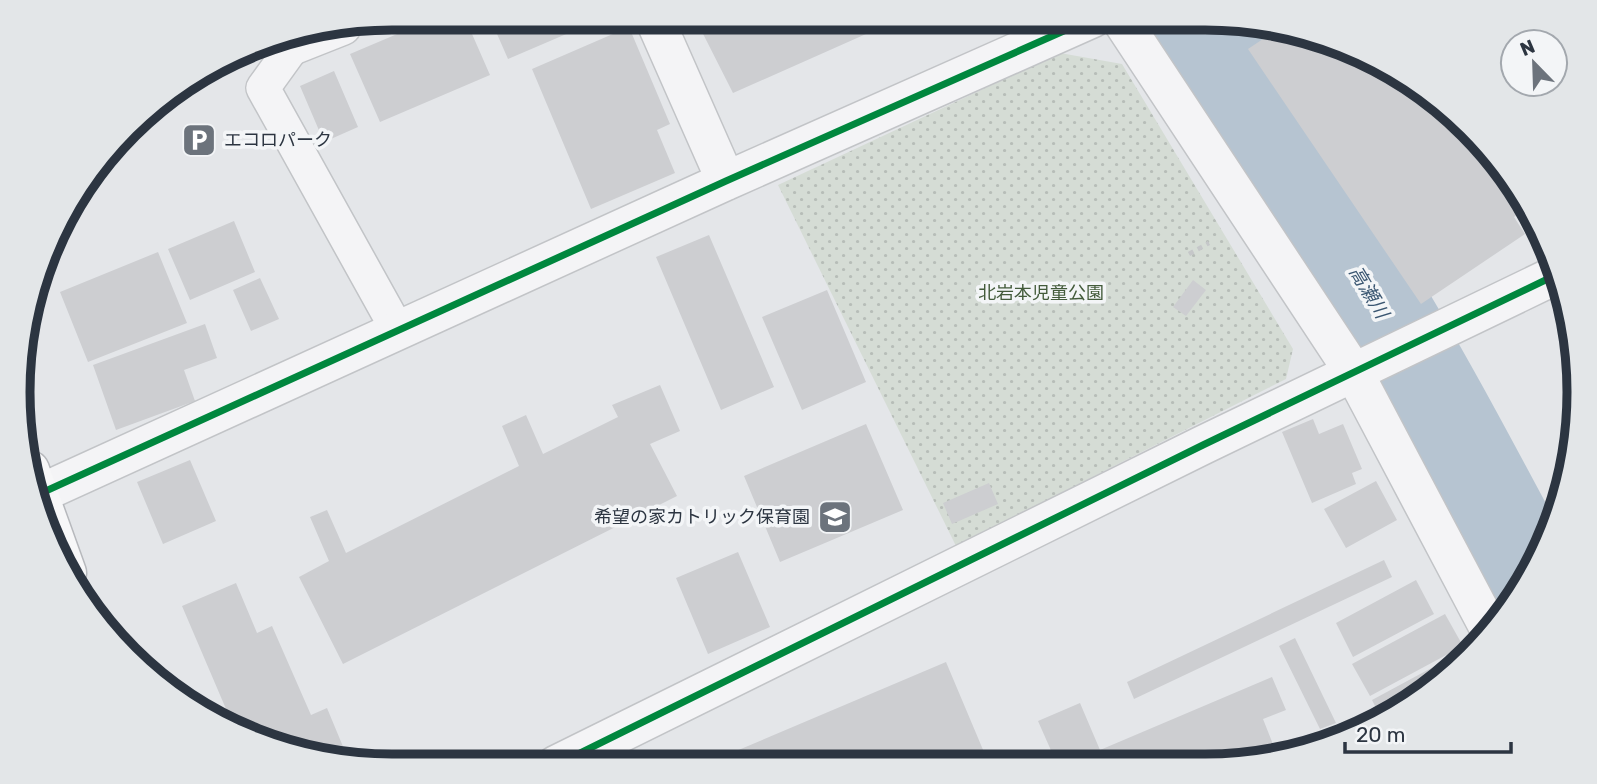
<svg xmlns="http://www.w3.org/2000/svg" width="1597" height="784" font-family="Rubik,'Noto Sans JP',sans-serif">
<style>
.grass{fill:url(#grass-dots)}
.lines{fill:none;stroke-linecap:round;stroke-linejoin:round}
.river{stroke:#b6c4d1;stroke-width:100}
.building{fill:#cdced1}
.lane-casing{stroke:#c2c4c7;stroke-width:36}
.street-casing{stroke:#c2c4c7;stroke-width:41}
.highway-casing{stroke:#b7b9bd;stroke-width:41}
.path{stroke:#c5c7c9;stroke-width:4.5;stroke-dasharray:5 5;stroke-linecap:butt}
.lane{stroke:#f4f4f6;stroke-width:33}
.street{stroke:#f4f4f6;stroke-width:38}
.highway{stroke:#f7f7f8;stroke-width:38}
.cycleway-casing{stroke:#f3f5f7;stroke-width:11}
.cycleway{stroke:#00873e;stroke-width:7}
.labels{text-anchor:middle;dominant-baseline:central;stroke-width:7;stroke-linejoin:round;paint-order:stroke}
.poi-label{font-size:18px;fill:#2c3541;stroke:#f3f5f7;text-anchor:start}
.park-label{font-size:18px;fill:#435b3b;stroke:#f3f5f7}
.water-label{font-size:19px;font-style:italic;fill:#3a5671;stroke:#f3f5f7}
.rim{fill:none;stroke:#2c3541;stroke-width:9}
</style>
<defs>
<pattern id="grass-dots" width="8" height="8" patternUnits="userSpaceOnUse" patternTransform="scale(1.75)"><rect width="8" height="8" fill="#d5dcd5"/><path d="M2 2h.1M6 6h.1" fill="none" stroke="#b7bdb8" stroke-width="1.8" stroke-linecap="round"/></pattern>
</defs>
<rect width="100%" height="100%" fill="#e4e6e9"/>
<!-- grass -->
<path class="grass" d="M1060,53L1122,64L1293,349L1286,379L956,546L778,185Z"/>
<g class="lines">
<!-- river -->
<path class="river" d="M1193,18C1252,106 1311,195 1366,285C1424,379 1476,479 1528,576"/>
</g>
<!-- building -->
<path class="building" d="M435,18H465L490,75L380,122L350,54Z
M490,18H598L599,20L508,59Z
M695,18H902L733,93Z
M629,27L670,124L657,130L675,173L591,209L532,69Z
M1275,31L1370,56L1486,145L1524,210L1514,217L1525,234L1421,304L1248,49Z
M334,71L358,127L324,142L300,86Z
M234,221L255,272L190,300L168,249Z
M709,235L774,387L721,410L656,257Z
M158,252L187,323L88,362L60,292Z
M260,278L279,319L251,331L233,290Z
M1193,280L1206,290L1186,316L1173,307Z
M827,290L866,382L802,410L762,317Z
M205,324L217,358L184,370L195,401L116,430L93,365Z
M660,385L680,431L650,444L677,496L343,664L299,577L329,561L310,517L327,510L346,553L519,466L502,426L526,415L543,454L618,417L612,405Z
M1313,419L1319,434L1343,424L1362,469L1352,473L1356,484L1312,503L1282,432Z
M866,424L903,510L780,562L744,476Z
M190,460L216,521L163,544L137,482Z
M1376,481L1397,520L1346,548L1324,509Z
M989,483L998,504L952,524L943,503Z
M738,552L770,627L708,654L676,578Z
M1384,560L1392,577L1134,699L1127,682Z
M1416,580L1434,614L1353,657L1336,623Z
M236,583L257,633L272,626L311,715L327,708L349,761L235,730L182,606Z
M1445,614L1463,646L1370,696L1352,664Z
M1295,638L1336,723L1320,729L1279,646Z
M1461,652L1464,659L1413,703L1382,720L1372,700Z
M946,662L989,764L703,765Z
M1272,677L1286,710L1263,719L1278,757L1253,763L1057,764L1038,721L1080,703L1100,750Z"/>
<g class="lines">
<!-- lane casing -->
<g class="lane-casing">
<path id="lane" d="M294,45L263,88L398,331"/>
</g>
<!-- street casing -->
<g class="street-casing">
<path id="street" d="M654,18L726,181
M1120,18L1353,371L1491,632
M278,36L280,40L294,45L342,26
M37,495L726,181L1093,18
M556,765L1203,445L1560,273"/>
</g>
<!-- highway casing -->
<g class="highway-casing">
<path id="highway" d="M30,470L67,573"/>
</g>
<!-- path -->
<path class="path" d="M1189,254L1209,243"/>
<!-- lane -->
<use href="#lane" class="lane"/>
<!-- street -->
<use href="#street" class="street"/>
<!-- highway -->
<use href="#highway" class="highway"/>
<!-- cycleway casing -->
<g class="cycleway-casing">
<path id="cycleway" d="M37,495L726,181L1093,18
M556,765L1203,445L1560,273"/>
</g>
<!-- cycleway -->
<use href="#cycleway" class="cycleway"/>
</g>
<!-- icons -->
<defs>
<g id="parking-square" transform="scale(1.75)"><rect x="-9" y="-9" width="18" height="18" rx="4" fill="#6c737c" stroke="#f3f5f7"/><path d="M-3.5-5.5H1a3.5 3.5 0 0 1 0 7H-1V5.5H-3.5ZM-1-3.4V-.6H.8a1.4 1.4 0 0 0 0-2.8Z" fill="#fff"/></g>
<g id="school-square" transform="scale(1.75)"><rect x="-9" y="-9" width="18" height="18" rx="4" fill="#6c737c" stroke="#f3f5f7"/><path d="M0-5L7-2L0 1L-7-2ZM-4 1L0 2.5L4 1V4Q0 6-4 4Z" fill="#fff"/></g>
</defs>
<g fill-rule="evenodd">
<use href="#parking-square" x="199" y="140"/>
<use href="#school-square" x="835" y="517"/>
</g>
<g class="labels">
<!-- poi labels -->
<g class="poi-label">
<text x="224" y="140">エコロパーク</text>
<text x="810" y="517" text-anchor="end">希望の家カトリック保育園</text>
</g>
<!-- park labels -->
<g class="park-label">
<text x="1041" y="293">北岩本児童公園</text>
</g>
<!-- water labels -->
<g class="water-label">
<text transform="translate(1369 292) rotate(59)">高瀬川</text>
</g>
</g>
<!-- crop -->
<path d="M0 0H1597V784H0ZM392 30H1205A362 362 0 0 1 1567 392V392A362 362 0 0 1 1205 754H392A362 362 0 0 1 30 392V392A362 362 0 0 1 392 30Z" fill="#e3e6e8" fill-rule="evenodd"/>
<path class="rim" d="M392 30H1205A362 362 0 0 1 1567 392V392A362 362 0 0 1 1205 754H392A362 362 0 0 1 30 392V392A362 362 0 0 1 392 30Z"/>
<!-- north arrow -->
<g transform="translate(1534 63) rotate(337)"><circle r="33" fill="#f3f5f7" stroke="#a3a8ae" stroke-width="2"/>
<path d="M0-5L12 26L0 18L-12 26Z" fill="#6c737c"/>
<text y="-10" font-size="19" font-weight="bold" text-anchor="middle" fill="#2c3541">N</text>
</g>
<!-- scale -->
<path d="M1345 742v10h166v-10" fill="none" stroke="#2c3541" stroke-width="3.5"/>
<text x="1356" y="742" font-size="21" fill="#2c3541" stroke="#f3f5f7" stroke-width="5" paint-order="stroke">20 m</text>
</svg>
